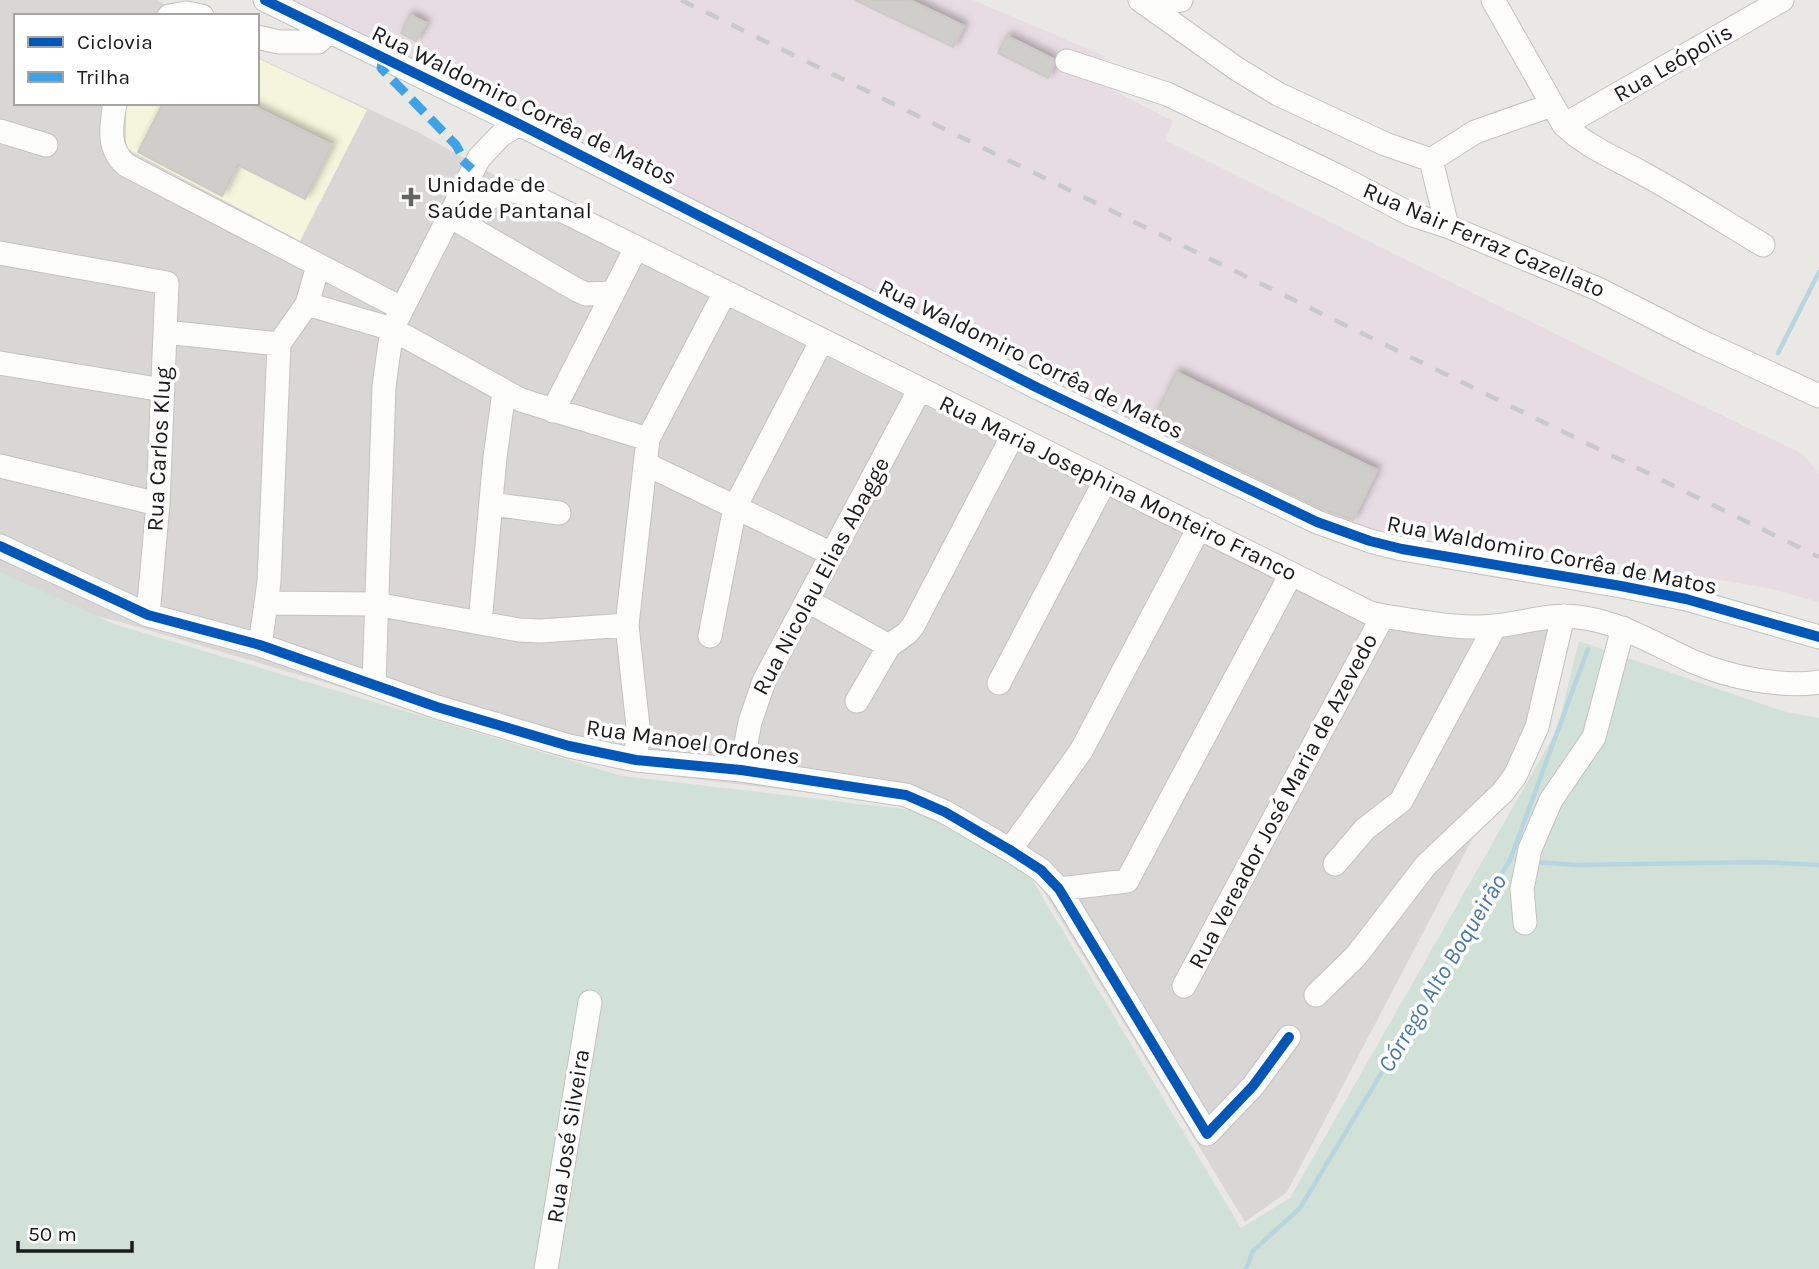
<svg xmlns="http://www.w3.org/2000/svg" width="1819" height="1269" font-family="Karla,sans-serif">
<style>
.residential{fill:#d9d7d5}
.industrial{fill:#e8dce3}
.education{fill:#f5f5dd}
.wetland{fill:#d2e1d8}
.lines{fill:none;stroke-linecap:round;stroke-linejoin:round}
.stream{stroke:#b7d5de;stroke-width:4.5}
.building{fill:#d0cecb;stroke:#cdc9c5;stroke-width:2;filter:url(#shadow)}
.minor-casing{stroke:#c2c2c0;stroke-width:25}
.minor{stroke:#fcfcfb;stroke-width:23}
.rail{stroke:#c9c9c8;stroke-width:4.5;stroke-dasharray:14 14;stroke-linecap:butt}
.quiet{stroke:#3da2ea;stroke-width:9;stroke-dasharray:18 9;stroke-linecap:butt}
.cycleway-casing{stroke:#fff;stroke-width:15}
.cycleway{stroke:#0057b8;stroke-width:10}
.poi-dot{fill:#636361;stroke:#fff;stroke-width:2.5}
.labels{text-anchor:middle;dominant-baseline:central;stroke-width:7;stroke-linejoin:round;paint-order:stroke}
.street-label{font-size:23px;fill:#1b1b1b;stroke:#fff}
.poi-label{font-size:23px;fill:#1b1b1b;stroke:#fff;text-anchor:start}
.water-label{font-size:24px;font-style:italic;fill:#4a78a9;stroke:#fff}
</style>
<defs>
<filter id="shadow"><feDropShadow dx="4" dy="-4" stdDeviation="3.5" flood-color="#0004"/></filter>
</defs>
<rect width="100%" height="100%" fill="#eae8e4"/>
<!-- residential -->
<path class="residential" d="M0,0H158L183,16H16V103H257V57L418,132L643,259L1388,629L1505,634L1547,630L1532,725L1287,1192L1245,1222L1033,874L919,806L620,770L121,622L0,593Z"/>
<!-- industrial -->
<path class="industrial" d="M278,0H973L1105,56L1093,80L1173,121L1165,140L1636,374L1803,454L1819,473V602L1772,589L1670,571L1350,526L1045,380L997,337L975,341Z"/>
<!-- education -->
<path class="education" d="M257,58L367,110L300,241L133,152L126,147V103H257Z"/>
<!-- wetland -->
<path class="wetland" d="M0,572L114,624L622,776L921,811L1030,876L1241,1228L1290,1198L1557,730L1579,641L1782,711L1819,718V1269H0Z"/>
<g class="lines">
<!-- stream -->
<path class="stream" d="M1778,353L1819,272
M1533,862L1579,865L1761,862L1819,865
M1246,1269L1253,1251L1300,1208L1510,860L1588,649"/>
</g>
<!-- building -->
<path class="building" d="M855,0H910L964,26L953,47Z
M410,15L426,23L416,41L401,33Z
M1007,36L1053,59L1054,65L1048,78L998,53Z
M163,103H246L332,145L305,199L238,165L222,196L138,152Z
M1176,372L1377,470L1353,520L1322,509L1150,426Z"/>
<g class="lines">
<!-- minor casing -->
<g class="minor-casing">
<path id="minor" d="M265,0L519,124L1038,388L1317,522L1370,541L1402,549L1621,586L1686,599L1819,637
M1140,0L1237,69L1278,94L1385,144L1431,160
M1493,0L1564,125C1587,147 1615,158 1642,173C1683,195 1723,221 1763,245
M1145,2L1161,4L1181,0
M169,16L186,13L202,16
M257,37L279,42H318L329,32
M1067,61L1167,94L1342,178L1410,214L1447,226L1598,289L1700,341L1819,396
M115,103C111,127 107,148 126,165L401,308
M1564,125L1782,0
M0,131L46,145
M448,215C457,213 467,211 475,207C501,192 501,186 533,196L1370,613L1383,616C1419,621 1459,630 1495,626C1525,623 1554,612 1585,618C1624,624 1658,646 1694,662C1728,677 1782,688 1819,682
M448,215L577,290L586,294L613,293
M1447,226L1431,160L1475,132L1552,105
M0,253L167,283L158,504L148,615
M307,304L392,329L521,400L648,439
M165,332L279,344
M0,363L163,390
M553,411L636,248
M646,464L832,554
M0,466L158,504
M491,504L559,513
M0,546L148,615L260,645L437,707L569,746L636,760L741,770L906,795L945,812L1010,850L1041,870L1059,889L1207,1134L1253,1086L1289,1037
M808,601L889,646
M267,603L375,604L519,630L541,631L627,625
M480,623L495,457L504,392
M710,636L735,507L822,340
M260,645L269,582L279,344L307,304L318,266
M999,683L1105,481
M374,684L384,386L392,329L479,158L501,135L519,124
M857,701L889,646L907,633L913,626L1013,435
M636,760L638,727L627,625L648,439L725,292
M741,770L750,722L764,681L920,389
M1010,850L1081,751L1199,528
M1335,864L1365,829L1401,801L1495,626
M1059,889L1127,881L1291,574
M1525,923L1522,889L1530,849L1551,800L1594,737L1623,628
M1184,986L1383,616
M1316,995L1356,956L1426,865L1503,792L1515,776L1537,727L1563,616
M546,1269L590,1002"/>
</g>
<!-- minor -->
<use href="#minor" class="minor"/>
<!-- rail -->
<path class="rail" d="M681,0L1819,557"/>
<!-- quiet -->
<path class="quiet" d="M383,58L381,68L456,145L462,156V160L472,169"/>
<!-- cycleway casing -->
<g class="cycleway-casing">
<path id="cycleway" d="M265,0L519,124L1038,388L1317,522L1370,541L1402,549L1621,586L1686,599L1819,637
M0,546L148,615L260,645L437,707L569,746L636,760L741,770L906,795L945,812L1010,850L1041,870L1059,889L1207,1134L1253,1086L1289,1037"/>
</g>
<!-- cycleway -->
<use href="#cycleway" class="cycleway"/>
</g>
<!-- markers -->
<path class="poi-dot" d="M407.5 186.5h7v7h7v7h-7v7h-7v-7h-7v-7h7z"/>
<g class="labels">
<!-- street labels -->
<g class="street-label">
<text transform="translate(1673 63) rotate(-30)">Rua Leópolis</text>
<text transform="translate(524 105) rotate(26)">Rua Waldomiro Corrêa de Matos</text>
<text transform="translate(1484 240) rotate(23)">Rua Nair Ferraz Cazellato</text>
<text transform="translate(1031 359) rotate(26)">Rua Waldomiro Corrêa de Matos</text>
<text transform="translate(159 449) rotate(-87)">Rua Carlos Klug</text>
<text transform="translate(1118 488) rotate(26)">Rua Maria Josephina Monteiro Franco</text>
<text transform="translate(1552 555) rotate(11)">Rua Waldomiro Corrêa de Matos</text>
<text transform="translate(821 576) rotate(-62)">Rua Nicolau Elias Abagge</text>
<text transform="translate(693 742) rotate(8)">Rua Manoel Ordones</text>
<text transform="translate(1283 801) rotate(-62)">Rua Vereador José Maria de Azevedo</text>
<text transform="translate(568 1136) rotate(-81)">Rua José Silveira</text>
</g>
<!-- poi labels -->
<g class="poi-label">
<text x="427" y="184">Unidade de<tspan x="427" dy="26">Saúde Pantanal</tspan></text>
</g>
<!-- water labels -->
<g class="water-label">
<text transform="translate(1442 973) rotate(-59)">Córrego Alto Boqueirão</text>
</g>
</g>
<!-- legend -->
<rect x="14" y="14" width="245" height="91" fill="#ffffff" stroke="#a4a4a4" stroke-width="2"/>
<rect x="28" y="37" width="35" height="10" fill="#0057b8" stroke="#a4a4a4" stroke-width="2"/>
<text x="77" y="49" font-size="21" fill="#1b1b1b">Ciclovia</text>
<rect x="28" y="72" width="35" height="10" fill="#3da2ea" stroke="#a4a4a4" stroke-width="2"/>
<text x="77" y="84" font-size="21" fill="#1b1b1b">Trilha</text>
<!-- scale -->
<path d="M18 1241v10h114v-10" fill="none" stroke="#1b1b1b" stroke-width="3.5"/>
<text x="28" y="1241" font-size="21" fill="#1b1b1b" stroke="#ffffff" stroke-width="5" paint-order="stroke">50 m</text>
</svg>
